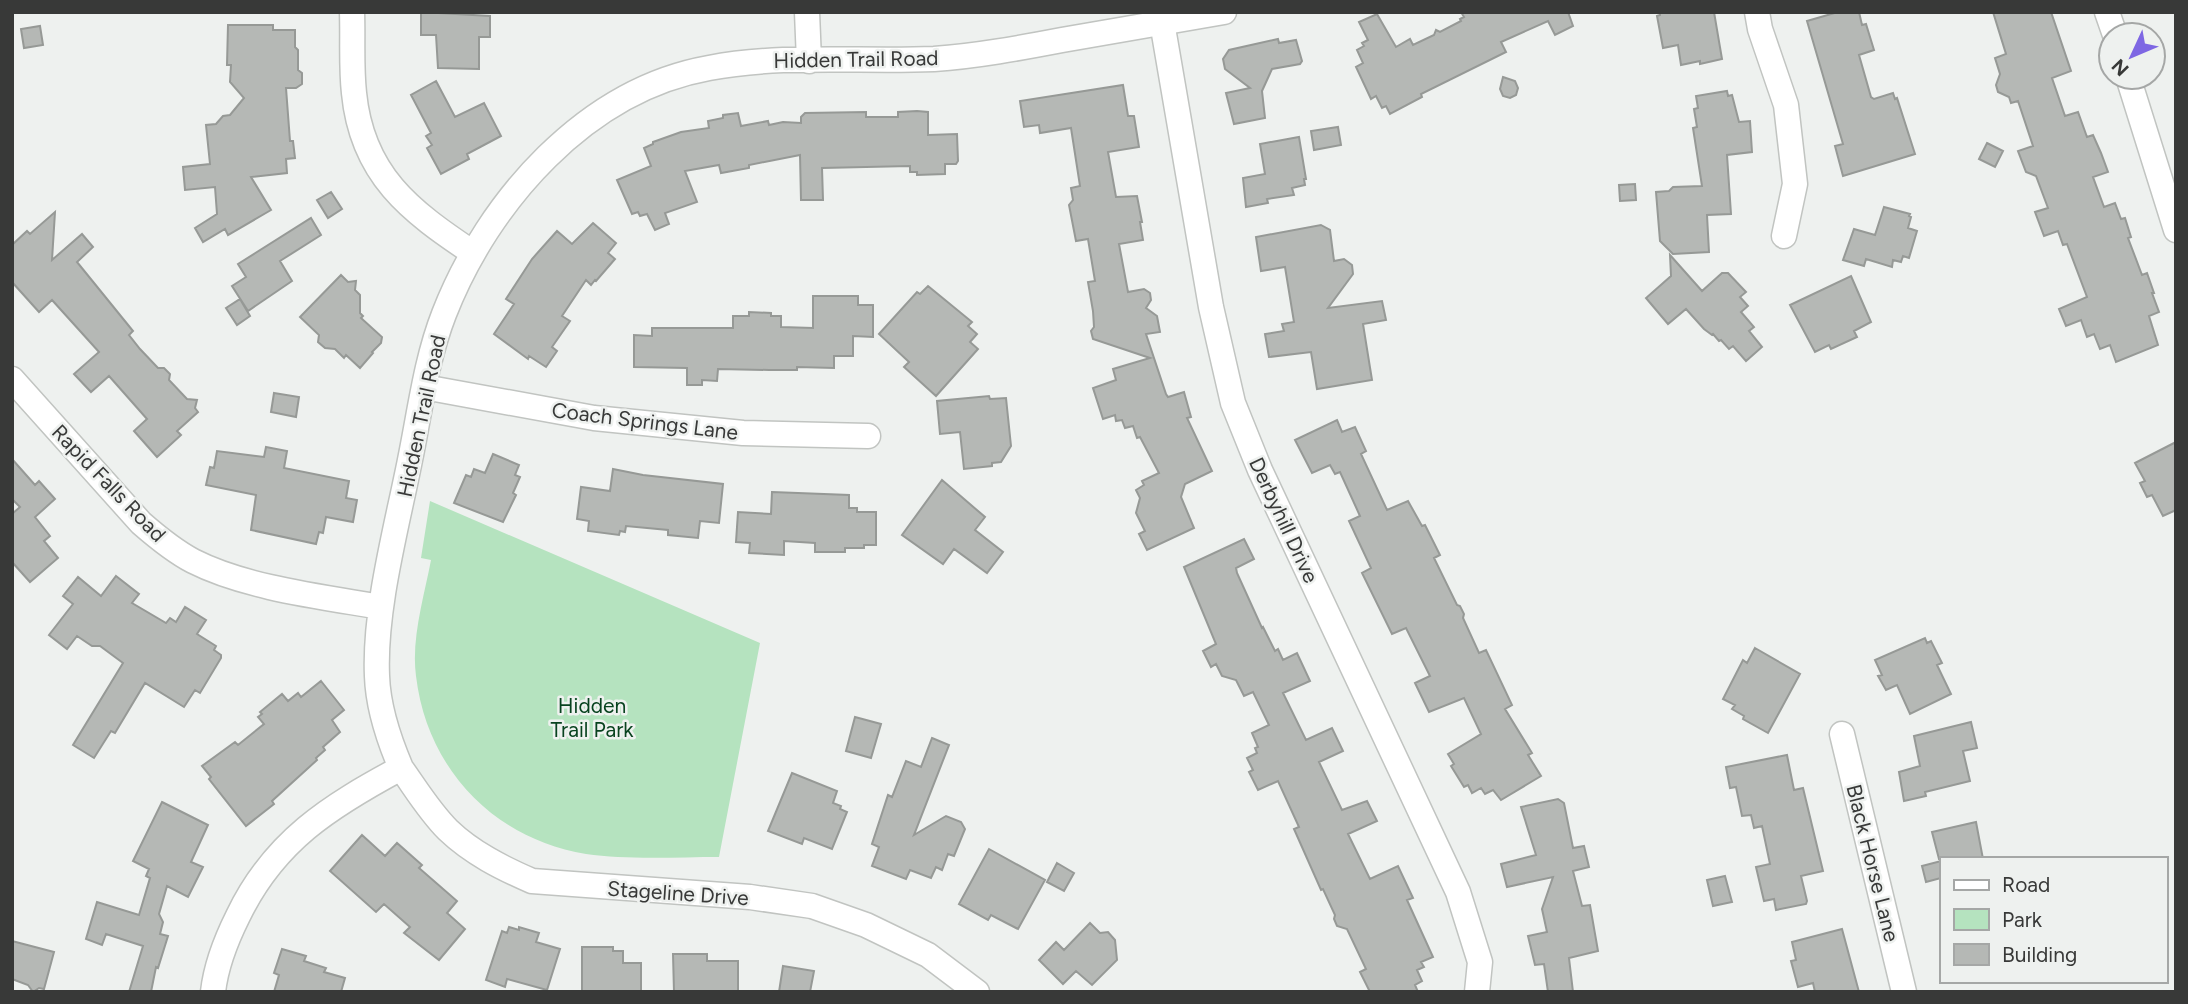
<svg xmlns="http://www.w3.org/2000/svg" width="2188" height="1004" font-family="Figtree,sans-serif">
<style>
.green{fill:#b5e3bf}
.building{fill:#b5b8b5;stroke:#969996;stroke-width:2}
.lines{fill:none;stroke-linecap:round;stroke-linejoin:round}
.minor-casing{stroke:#c1c4c1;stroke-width:27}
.minor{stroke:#fff;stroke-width:24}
.labels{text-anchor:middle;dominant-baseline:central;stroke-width:5;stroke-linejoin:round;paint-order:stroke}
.street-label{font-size:21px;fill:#383938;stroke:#eef1ef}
.park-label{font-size:21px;fill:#08431f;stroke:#eef1ef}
</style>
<rect width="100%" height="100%" fill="#eef1ef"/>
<!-- green -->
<path class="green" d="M430,501L760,643L719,857C678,857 626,860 586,854C494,839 427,769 416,676C411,639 424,597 431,560L421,558Z"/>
<!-- building -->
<path class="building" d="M421,12L490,16V37H479V69L438,68L436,35H421Z
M1461,12H1568L1573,26L1555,35L1548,21L1501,42L1506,52L1421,94L1422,97L1390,114L1386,106L1382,108L1376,96L1371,99L1356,67L1363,63L1357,50L1364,46L1362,43L1368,40L1359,22L1377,14L1396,47L1410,39L1413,45L1434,35L1436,30L1440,32L1461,21L1460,19L1464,17Z
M1660,12H1714L1722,59L1700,64V61L1681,65L1678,45L1663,48L1657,16L1660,15Z
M1838,12H1859L1862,25L1866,24L1874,50L1859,55L1871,97L1874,99L1893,93L1895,99L1897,98L1915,154L1843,176L1835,146L1843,144L1807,21Z
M1993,12H2051L2071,71L2052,78L2065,116L2078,112L2087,137L2093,135L2101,153L2108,172L2093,177L2104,207L2115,203L2121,219L2125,218L2131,237L2128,238L2142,275L2147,273L2154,293H2152L2159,312L2149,316L2158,345L2116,362L2110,345L2100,349L2094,334L2087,337L2081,320L2066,326L2059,309L2087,297L2067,244L2063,245L2058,231L2044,236L2035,212L2048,208L2036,176L2026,172L2018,151L2033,146L2018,101L2011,103L2009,97L1998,92L1996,85L2000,74L1995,58L2006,54Z
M228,25H273V30H295V47L298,50V70L302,73V84L296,88H286L290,141H293L295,158L286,159L287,173L251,177L271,210L228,235L225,229L203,242L195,228L217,214L215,187L185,190L183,167L210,164L206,125L216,124L223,116L230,115L244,98L230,82L231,65H227Z
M40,26L43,45L24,48L21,29Z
M1278,39L1279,43L1296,40L1302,61L1300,64L1272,69L1262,91L1265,118L1234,124L1226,93L1250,88L1225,69L1223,59L1229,50Z
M1503,77L1515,81L1518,88L1516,95L1510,98L1503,96L1500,89Z
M436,81L455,117L484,103L501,136L467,154L469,159L441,174L427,148L432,145L426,136L431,133L411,95Z
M1123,85L1128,116H1134L1139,147L1108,152L1116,197L1137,196L1142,222H1140L1143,240L1119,244L1128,292L1144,289L1150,293L1151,300L1146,308L1157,316L1160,332L1146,334L1166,394L1168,397L1184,392L1191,417L1187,418L1212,471L1185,484L1181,497L1194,528L1147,550L1139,534L1145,531L1136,513L1140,498L1136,490L1144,485L1142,481L1159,473L1140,437L1137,438L1133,426L1125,428L1122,420L1116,421L1115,415L1103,419L1093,388L1116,380L1113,369L1150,358L1093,339L1091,331L1094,327L1093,311L1088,282L1095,281L1088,239L1076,241L1069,205L1073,200L1071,188L1080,186L1071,128L1040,133L1039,125L1024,127L1020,101Z
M1727,91L1728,96L1732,95L1739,122L1750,121L1752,152L1727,155L1731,214L1707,215L1709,252L1673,254L1660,241L1656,192L1669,191L1673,187L1702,186L1693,128L1697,127L1694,109L1698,108L1696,96Z
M917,111L928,112V135L957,134L958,161L956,164H945V174L917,175V172H910V166L822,168L823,200H801L800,155L749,165V168L721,173L719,165L685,171L697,202L665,213L669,224L655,230L647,214L640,216L638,212L632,214L617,180L651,166L644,148L653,144V142L681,132L709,128L708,121L723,118V115L738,113L741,126L768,121L769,125L783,122L801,123V117L805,113L866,112V117H898V112Z
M1338,127L1341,145L1314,150L1311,131Z
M1299,137L1306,179H1304L1305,185L1292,188L1294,195L1267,199L1268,203L1246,207L1243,178L1265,174L1260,144Z
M1987,143L2003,151L1995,167L1979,159Z
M1635,184L1636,200L1620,201L1619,185Z
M331,192L342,209L328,218L317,200Z
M1884,207L1910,214L1909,216L1911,217L1908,228L1917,231L1909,258L1903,256L1901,262L1893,260L1892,267L1866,259L1864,266L1843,260L1854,229L1875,235Z
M55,212L52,260L82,234L93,247L77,262L133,331L129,335L140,349L158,368H164L170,374L169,380L187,399L197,400L195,408L198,412L177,431L181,435L157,457L134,431L147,419L109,376L91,392L74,374L99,352L52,300L39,312L12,282V245L27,231L30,234Z
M311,218L321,235L280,261L292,281L248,311L232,286L246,277L238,264Z
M593,223L616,243L608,253L615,259L596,281L595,280L591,285L586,280L562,316L570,321L552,347L557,351L546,367L529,356L528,359L494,334L514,304L506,299L532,259L557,231L572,244Z
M1321,225L1330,230L1334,261L1344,259L1352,265L1353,274L1328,308L1382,301L1386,320L1363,324L1372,380L1317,389L1311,352L1269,357L1265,334L1284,331L1282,324L1294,322L1285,267L1261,271L1256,237Z
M1670,255L1702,291L1722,273H1728L1746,292L1740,297L1748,306L1741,312L1754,327L1749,331L1762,347L1746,361L1733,346L1729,349L1721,340L1719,341L1713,334L1712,335L1704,329L1686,309L1668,324L1646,298L1671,276Z
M341,275L348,282L356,281L355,290L360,295V313L363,316L361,318L382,337L381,343L372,352L373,353L360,368L346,355L344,358L335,349L325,348L318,342L319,335L300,317Z
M1851,276L1871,322L1854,331L1857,337L1831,349L1829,345L1815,352L1790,305Z
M928,286L972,322L968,326L977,334L970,342L978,349L936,396L904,367L909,362L879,334L917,292L920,294Z
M813,296H858V305H873V337L853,336V356H834V368L797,367V370H769L718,369L717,381L702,380V385H687V368L634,367V335L652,336V328H733V316H749V312L771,313V316H781V327L813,328Z
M240,299L250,316L237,325L226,308Z
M274,393L299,397L296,417L271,412Z
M989,396L990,399L1006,398L1011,446L1001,462L992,463V466L964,469L960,432L940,434L937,401Z
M1337,420L1342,432L1355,427L1366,451L1361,454L1387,510L1408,501L1422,526L1425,525L1440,555L1434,558L1457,605L1460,606L1464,614L1463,618L1479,653L1486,650L1512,705L1505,709L1532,753L1528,755L1541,776L1501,800L1493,790L1485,794L1481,788L1472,793L1468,785L1464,787L1451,766L1454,764L1448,754L1481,734L1464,698L1429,712L1415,683L1430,676L1406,628L1392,634L1362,573L1371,568L1349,521L1360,516L1340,472L1335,474L1330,465L1312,473L1295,440Z
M2176,442V510L2163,516L2152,495L2147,497L2140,483L2145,481L2135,463Z
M266,447L287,451L284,468L349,481L346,498L357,500L353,522L326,517L323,533L319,532L316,544L251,530L256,495L206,485L210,467L214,468L217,451L264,457Z
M493,454L519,465L515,475L520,477L513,493L516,495L503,522L454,503L466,475L471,477L474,469L485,473Z
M12,459L35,485L39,481L55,499L35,517L50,536L44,541L58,558L30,582L12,562V514L20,507L12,499Z
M613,469L643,475L723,484L719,523L700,521L698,538L668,535V530L626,526L625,532L620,531L619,535L588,531L589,521L577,519L581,487L610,491Z
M942,480L985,517L975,530L1003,552L987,573L954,549L943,564L902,535Z
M772,492L849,495V508H857V512H876V545H864V548H845V552H815V543L784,541V555L749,553L750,543L736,542L738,512L771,514Z
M1244,539L1254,559L1236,568L1237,573L1262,628L1263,627L1275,651L1278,649L1283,660L1297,653L1310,681L1283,693L1306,740L1332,728L1343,751L1319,762L1342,810L1367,801L1377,821L1348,834L1370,879L1398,866L1413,898L1407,900L1433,957L1421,962L1424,967L1417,970L1422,981L1415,985L1418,992H1370L1360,972L1366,969L1347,929L1337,926L1334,919L1335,915L1323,889L1321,890L1294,829L1299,827L1278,781L1258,790L1249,772L1253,770L1247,758L1257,753L1255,748L1258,747L1252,733L1269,725L1253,692L1244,696L1236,680L1222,676L1216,664L1211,667L1203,651L1216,644L1184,567Z
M116,576L139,594L132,603L166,623L170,618L176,622L185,607L206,620L197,634L216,646L214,650L221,655V658L200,693L195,690L184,707L145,683L115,733L111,731L94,758L73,745L123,663L100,646H92L77,636L67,649L49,635L73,604L63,596L78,577L101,596Z
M1925,638L1927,643L1931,641L1942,663L1937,665L1951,694L1910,714L1897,685L1886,690L1878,676L1882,675L1875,660Z
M1755,648L1800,674L1768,733L1743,719L1744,716L1732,709L1735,705L1723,699L1743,660L1747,663Z
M321,681L344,710L332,720L340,732L323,747L325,750L316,758L317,760L272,801L274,804L246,826L209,779L211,777L202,766L235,742L238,745L264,724L258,717L262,714L260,712L282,694L288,701L298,693L301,697Z
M855,717L881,724L871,758L846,751Z
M1971,722L1977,748L1963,751L1970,781L1925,792L1926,796L1904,801L1899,772L1920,766L1914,736Z
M932,738L949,745L914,835L946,816L961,822L965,829L954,856L948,854L942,870L936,867L931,878L910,870L906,879L872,866L879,847L872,844L888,795L892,797L906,761L921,767Z
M1787,755L1794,790L1803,788L1823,871L1801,876L1807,901L1806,904L1776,910L1774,899L1764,901L1756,867L1770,864L1762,826L1754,828L1751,815L1742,816L1736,787L1730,788L1726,767Z
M792,773L837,791L833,803L841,806L840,809L847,812L832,849L804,838L802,844L768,831Z
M1558,799L1564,803L1573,848L1584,846L1589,867L1573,871L1582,906L1590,905L1598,951L1569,958L1573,992H1548L1544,964L1535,965L1528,936L1547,932L1542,909L1553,877L1507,887L1501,864L1536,855L1521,807Z
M162,802L208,825L191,862L203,867L188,897L167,886L159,914L163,922L160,934L168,936L158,968L156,967L151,992H129L143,946L106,934L102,945L86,939L97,902L139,915L150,878L146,876L149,869L133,861Z
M1976,822L1983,859H1939L1932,832Z
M362,835L385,856L397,843L422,865L419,868L457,901L447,913L465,929L439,960L404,933L410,927L384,904L376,912L330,871Z
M989,849L1045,880L1018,929L991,915L988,920L959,904Z
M1941,861V878L1926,882L1922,866Z
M1057,863L1074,873L1064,891L1047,882Z
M1725,876L1732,902L1713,906L1707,880Z
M1090,923L1100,933L1108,932L1115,940L1117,960L1092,985L1076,971L1063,984L1039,960L1056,942L1064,950Z
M509,927L519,930V927L539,933L536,942L560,949L547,990L507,979L505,987L486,980L502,931L507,933Z
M1842,929L1859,992H1815L1813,983L1798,987L1791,961L1796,960L1792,942Z
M12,941L54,952L44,989L39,988L33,992L28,985L12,979Z
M582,947H613V951H623V963H641V992H582Z
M282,949L306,956L304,961L326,968L324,972L345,978L341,992H274L279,975L274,973Z
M673,954H707V961H738V992H674Z
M783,966L814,971L810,992H779Z"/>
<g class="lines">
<!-- minor casing -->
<g class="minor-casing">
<path id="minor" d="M352,12C353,39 351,66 354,93C362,175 410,211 473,253
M807,12L809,61
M1757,12L1760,29L1786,105L1795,184L1784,236
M2107,12L2115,35
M1162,22L1211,307L1233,403L1260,470L1458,892L1480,962L1477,992
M2128,77L2176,230
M12,379L141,523C157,537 174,551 193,561C246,588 323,597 381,607
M424,387L594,418L743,433L868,436
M1842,734L1904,992
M401,768C416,789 429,811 448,830C472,853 502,868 532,881L750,897L812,906L866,925L928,955L977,992
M213,992C216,965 226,940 238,916C274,841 330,806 401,768C389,740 378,707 377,676C374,609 397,526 410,460C420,411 426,360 444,314C488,201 586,90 709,68C782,54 859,62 934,59C977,56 1020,48 1062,40C1116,31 1170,21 1224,12"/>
</g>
<!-- minor -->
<use href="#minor" class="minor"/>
</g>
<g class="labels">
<!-- street labels -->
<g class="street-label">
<text transform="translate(856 59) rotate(-1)">Hidden Trail Road</text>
<text transform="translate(421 416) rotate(-78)">Hidden Trail Road</text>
<text transform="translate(645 421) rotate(7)">Coach Springs Lane</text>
<text transform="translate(109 483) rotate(46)">Rapid Falls Road</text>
<text transform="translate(1284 520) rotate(65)">Derbyhill Drive</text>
<text transform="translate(1873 863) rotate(76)">Black Horse Lane</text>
<text transform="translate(678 893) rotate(4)">Stageline Drive</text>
</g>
<!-- park labels -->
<g class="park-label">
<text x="592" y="705">Hidden<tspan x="592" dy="24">Trail Park</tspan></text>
</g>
</g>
<!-- border -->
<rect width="2188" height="1004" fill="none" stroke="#383938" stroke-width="28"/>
<!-- legend -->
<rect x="1940" y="857" width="228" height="126" fill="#eef1ef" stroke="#a5a7a6" stroke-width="2"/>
<rect x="1954" y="880" width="35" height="10" fill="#ffffff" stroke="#a5a7a6" stroke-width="2"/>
<text x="2002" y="892" font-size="21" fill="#383938">Road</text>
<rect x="1954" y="909" width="35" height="21" fill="#b5e3bf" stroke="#a5a7a6" stroke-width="2"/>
<text x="2002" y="927" font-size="21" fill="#383938">Park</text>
<rect x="1954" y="944" width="35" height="21" fill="#b5b8b5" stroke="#a5a7a6" stroke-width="2"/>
<text x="2002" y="962" font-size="21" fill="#383938">Building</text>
<!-- north arrow -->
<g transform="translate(2132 56) rotate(226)"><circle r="33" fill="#eef1ef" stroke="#a5a7a6" stroke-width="2"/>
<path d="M0-5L12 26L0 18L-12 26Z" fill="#7e67e3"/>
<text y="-10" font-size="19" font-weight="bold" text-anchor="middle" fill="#383938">N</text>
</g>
</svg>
